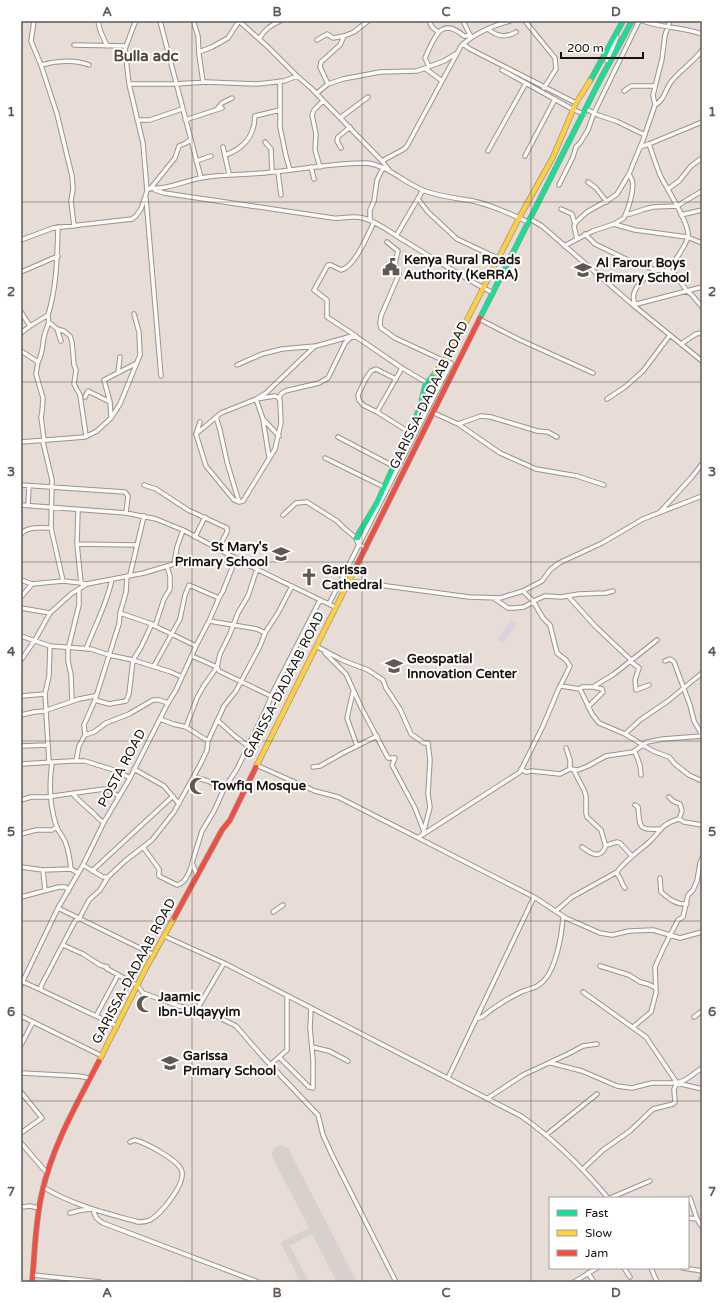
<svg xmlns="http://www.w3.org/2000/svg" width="723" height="1303" font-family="'Varela Round',sans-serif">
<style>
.green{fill:#d7d4df}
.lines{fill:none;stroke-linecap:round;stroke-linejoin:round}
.taxiway{stroke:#d7d0cc;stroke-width:7}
.runway{stroke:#d7d0cc;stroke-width:18}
.street-casing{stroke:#9b938e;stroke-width:5.5}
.fast-casing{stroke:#9b938e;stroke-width:6}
.slow-casing{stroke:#9b938e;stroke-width:6}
.jam-casing{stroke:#9b938e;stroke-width:6}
.street{stroke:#fbfaf9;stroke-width:3.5}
.fast{stroke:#16e098;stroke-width:4.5}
.slow{stroke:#ffcf43;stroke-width:4.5}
.jam{stroke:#f24e42;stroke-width:4.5}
.grid{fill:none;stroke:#605853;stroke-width:1;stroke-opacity:0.55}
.labels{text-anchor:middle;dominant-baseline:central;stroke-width:4;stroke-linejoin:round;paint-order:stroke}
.poi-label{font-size:13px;font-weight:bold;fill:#18110c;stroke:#fff;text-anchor:start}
.street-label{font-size:13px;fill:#18110c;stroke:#fff}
.quarter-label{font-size:15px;font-weight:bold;fill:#524337;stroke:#fff}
.neatline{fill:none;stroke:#605853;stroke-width:1.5}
.grid-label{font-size:13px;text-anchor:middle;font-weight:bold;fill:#605853}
</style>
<rect width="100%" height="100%" fill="#e7ddd6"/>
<!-- green -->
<path class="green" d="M511,620L517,624L503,643L498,639Z"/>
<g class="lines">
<!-- taxiway -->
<path class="taxiway" d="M305,1282L285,1244L311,1231L313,1225"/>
<!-- runway -->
<path class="runway" d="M281,1154L347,1282"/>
<!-- street casing -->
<g class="street-casing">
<path id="street" d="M34,21L31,41L41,65C55,61 75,59 89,65
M98,21L100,30L107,46
M160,21L201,178
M239,21L268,47L297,76L311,88L382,161L389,170
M429,21L432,27L438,32
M463,21L471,37
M525,21L555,58L556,69L544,88
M643,21C662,28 682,27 702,34
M194,23L198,36L199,54L203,82
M488,29C496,36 506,38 516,32
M259,39C265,29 270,26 280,21
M317,40L327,34L333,38L344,36
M463,44L470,49L576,103
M74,45L126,46
M199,52L212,47L228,38L239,21
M607,61L617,37
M41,65L57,114L72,176L73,189L71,201L74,226
M429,67L425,58C434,39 440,15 464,36H471
M426,69L442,81
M502,70L574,110L584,114
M280,81V127L286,156L290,170
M129,84H175L206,82L257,84L284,81L297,76
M328,84L320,67L321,62L340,45L344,36L354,32L368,21
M624,91L631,86H655
M317,93L328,84L343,79L380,72L417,71L444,61L455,54
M655,105C664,101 665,90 671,82C680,70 694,62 702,50
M217,109L222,103L232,98
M586,109L598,115L616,121L645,135
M340,118L368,97
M137,120H150L182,109
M185,120L222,108
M265,142L271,149L272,172
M649,144C653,155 656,166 661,177C667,189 690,224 688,236C686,247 674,262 667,271
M223,147L229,174
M640,147L649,144L702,122
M341,148L337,141L338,137L350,127
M488,151L526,83
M225,155C238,151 250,141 253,128C255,124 254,120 255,116L280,110
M525,156L555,99
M196,161L211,156
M382,161L404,149L407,146L461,46C474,34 492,26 510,21
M311,167L314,179
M320,167L315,150L316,134L312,115L314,110L323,101
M278,172L281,195
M588,182L596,188L607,202
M559,185L573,157L576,147L580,143L588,130L594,113L639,21
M150,188C169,190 188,179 207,177C229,174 250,175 272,172C303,169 335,163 367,163C389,166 404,183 425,191C442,197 456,198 473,201C492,205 511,214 528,222
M150,189L175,158L179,146L186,143L190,140
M668,189L679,181L691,166L702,158
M155,190L164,193L333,218C343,219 353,215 363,218C378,222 390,232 403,240C433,258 462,277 493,293
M146,198L161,376
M418,199L428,212L457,239L508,263
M561,209L572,214L575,224
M626,214H630L645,209L653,207L677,206L702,191
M681,215L702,210
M530,219L542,226L633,305L702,361
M370,220V210L374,201L377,180L383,168
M614,224L635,230L687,237L702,243
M585,234L595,244L630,261L635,262L655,270L667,271L674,273L687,291L692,295L702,307
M396,236L423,190
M577,239L574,226L576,222L587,212L610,199L617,194L629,174L643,140L655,105L653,95L662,59L665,35L670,21
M21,240L53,228L132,219L136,216L141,209L147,191L143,143L129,84L125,49L134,25L136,21
M387,242L398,251C396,259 393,265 399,274L381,316L380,324L381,328L395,338L451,364
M564,246L593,231L614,224L624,218C628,210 635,188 632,180C631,178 630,176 629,174
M21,272L58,256
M635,304C628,290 645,278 655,270
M633,305L702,287
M21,312L30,326
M479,319L518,339L593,373
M49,322L57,329L61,341
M57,329L64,331L70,336L72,342L74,365L76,370L74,384L80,395L86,436
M21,333L30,326L48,315C57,286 57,257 58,227
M356,336L327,317V300L314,290L328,265H331L341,270C355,267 368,234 374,222
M681,344L696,334L702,333
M21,351L38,362C43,353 42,347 44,337C46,326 50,327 48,315
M38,362L36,374L43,398L42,412L41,417L44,440L43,442L52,480L51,528L63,581
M237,365L262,354L282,349L316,346L352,336L358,338L402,368L427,383
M118,373L120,357
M396,379L376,369L371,371L365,380L358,395L359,400L363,405L377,412L409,432
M85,397L88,391L110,402
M279,399L281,394L285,391L319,383L328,378L345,343L352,336
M607,399L625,387L643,371L670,335
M377,412L402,368
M434,413L458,424L481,416L491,417L537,431L548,432L557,437
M111,417L110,402L104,380L135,364
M216,417L220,430L227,462L239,502
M263,420L269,457
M200,422L196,434L206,466L234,500L239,502L243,501L275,449L281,423L280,401L279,398L275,396L256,399L263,419L279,436
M458,424L500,453L536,469L577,476L604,485
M196,434L221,413L256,399L266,393L315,346
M338,437L395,467
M21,442L85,437L97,431L111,418L120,404L140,355L139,332L134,314
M325,458L384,487
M21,485L125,492L128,496L126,513
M144,485L156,489L188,510L227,528V532L218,549
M21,505L126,513L156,519L183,530L250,566L335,607
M28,505L29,486
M660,512L691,478L702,464
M283,515L296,503L307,502L337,521L344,528L356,538L358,544L366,548
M21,534C28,526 41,528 51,528
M195,537L205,517
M77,544L78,510
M130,575L144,516
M21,580L32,584L63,581L81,583L82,584
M349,581L469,597L500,598L523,591L542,581L550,570L559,563L602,543L643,519L702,496
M87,584L81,583L77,544L137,545
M568,596L595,626L631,660
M21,597L32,584
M495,599L508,608H515L524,607L538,599L545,596L561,597L579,594L606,593L613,591
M329,604L451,363
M21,608L50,613
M120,613L152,624
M209,621L257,629L265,633
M155,626L196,646
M21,636L50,646L91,649L109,655L133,660L171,672L182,677
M316,646L342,660L368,670L383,680L386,688L400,709L411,734L424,743H428L430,760L428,794L430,807L423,834
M86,649C95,625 107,604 112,579
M325,653L346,674L362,709L388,758H395L392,765L415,808L423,829
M192,656L217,667L219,671L271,696
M21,660L35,640L50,613L71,594L87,584L144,573L174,564L177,547L183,530
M630,661L639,668L635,680L636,690L649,685
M665,661L670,659L674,662L690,705L694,721L702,735
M154,666L180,619L185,595L189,585L219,598
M561,686L580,689L582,687H593L614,674L657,640
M580,689L592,714L599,723L625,734L653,751L669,757L675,764L689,775L702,781
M353,692L347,718L357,746
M21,696L45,694
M95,700L109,704L126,701L129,694L133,660L141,647L152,624L155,626L164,599L170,589V576L167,567
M72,701L71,675L68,661V650L79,605V590
M588,707L603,692L602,689L593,687
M47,710L79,699L95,696
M21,715L34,712L45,711
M160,719L173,724L186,727L208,741
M217,720L236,737L248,746
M186,727L197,698L203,687L217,667L220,654L229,636L238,613L248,596L257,569
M625,734L640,720L668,701L702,673
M85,735L94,732L106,723L129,714L153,700H159L168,703
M21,746L48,745
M566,748L570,760V769
M635,752L640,765L641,775
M76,761L79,746L85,735L84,725L95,700L119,624L120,613L126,592L127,576
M49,762L45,694L49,676L50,646
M52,763C49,783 50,806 56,825C58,832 64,837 66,844C69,852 70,861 71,869
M21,764L71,761H85L117,771L130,778
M256,765L315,791L338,797L534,897L566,918L600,933L612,935L629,931L653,930L680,938L702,932
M313,767L320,766L343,753L377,736
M134,769L164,786L179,804
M521,769L526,772L532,771L560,774L570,769L578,770L588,766L606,756L633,752L647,742L663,739L702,736
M573,769L584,790L586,796V813L587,817L601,830L605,844L607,845L617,842L620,843L632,856
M194,777L208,781L224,789
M73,794C79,801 85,806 92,812C96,815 98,820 104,822
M669,797L673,801L680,804L682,811L679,819
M21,800L31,797H46L104,789L119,796
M635,805L638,807C640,825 637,831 659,829
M21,834L36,830H52L57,827
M419,837L520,772L543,726L559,688C561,685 568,670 570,666L566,660L557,653L550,625L543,618L533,601L523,591
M143,847L159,869V876L177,885C186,883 189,872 192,865
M582,847C590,853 601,861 606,845
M83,865L103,877H108
M21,867L43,870L71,869L78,873
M43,870L45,890
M92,871L173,796
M616,873C622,878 621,884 625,888
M197,875L192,863L202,831L214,811L224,789L237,769L267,707L273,692L320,600
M660,878L661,892C668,898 676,905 687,904
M21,897L59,887H65L69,890
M58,908L154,955
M556,911L572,897L617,872C625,861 636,853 647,844C660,833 660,824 679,819L684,822L702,825
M273,912L283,905
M164,936L224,963L521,1116C554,1139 582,1167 608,1198
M63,945L83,954L100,965L107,967L106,968L138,986L143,993L179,1006L218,1017L236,1026L262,1056L318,1115L323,1135L332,1155L396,1282
M600,966L629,975L640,982L648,984L656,988
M21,981L41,990
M21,985L58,908L83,865L104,822L130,778L168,703L176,690L196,646L209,621L219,598L223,591L236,558
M583,992L646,1037L677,1083L702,1089
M196,1011L224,963
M21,1016L102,1056
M96,1016L118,975
M694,1017L702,1011
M476,1019L482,1017C494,1007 507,999 521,992C527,989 535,989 540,984C556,973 562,934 563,916
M117,1026L41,990V986L75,921L79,919L89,900L100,890L108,877L125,861L152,840L174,812L201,763L207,750L208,741L224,706L236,691L260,646L265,633L278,613L292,586
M633,1027L651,1012L656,993L655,967L663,949L678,920L683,917L688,895L693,890L697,881L700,863L702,858
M21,1045L33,1022
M312,1047L329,1051L348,1061
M279,1057L309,1087L313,1088V1060L310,1028L311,1008
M551,1063L582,1071L617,1086L632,1088L652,1083H677L685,1080L702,1068
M270,1065L287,1050V996
M21,1073L78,1076L89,1078
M448,1078L534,897
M21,1092L42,1118L21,1133
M488,1098L523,1075L568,1054L583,1046L597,1044
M546,1135L597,1094
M21,1143L47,1173
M583,1169L603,1150L630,1131L653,1109L673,1104L675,1102L674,1089L677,1083
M43,1187C72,1205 106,1213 138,1222C143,1222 146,1222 150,1220C161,1214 188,1182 181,1169C176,1159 146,1143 135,1140L130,1142
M610,1198L650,1181
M690,1198L697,1219L702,1227
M21,1206L22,1207L30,1206L39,1208
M70,1213L82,1210L93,1209C95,1217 97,1220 103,1223L258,1282
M688,1218L697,1219
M624,1268L630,1277
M651,1268L657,1282
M683,1268L702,1271
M588,1273L594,1282
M33,1275L100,1282
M574,1282L597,1268
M700,1282L702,1278"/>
</g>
<!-- fast casing -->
<g class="fast-casing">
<path id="fast" d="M590,81L623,21
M480,318L600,80L632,21
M356,538L377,503L420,408L425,386L435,373"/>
</g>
<!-- slow casing -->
<g class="slow-casing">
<path id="slow" d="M435,373L450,353L519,218L553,157L576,103L590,81
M256,767L353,573
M99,1061L146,968L174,918"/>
</g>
<!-- jam casing -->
<g class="jam-casing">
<path id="jam" d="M353,573L480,318
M174,918L222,830L230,820L256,767
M32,1282C35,1253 35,1222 42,1193C52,1146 77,1104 99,1061"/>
</g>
<!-- street -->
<use href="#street" class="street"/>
<!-- fast -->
<use href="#fast" class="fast"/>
<!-- slow -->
<use href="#slow" class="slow"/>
<!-- jam -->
<use href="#jam" class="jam"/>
</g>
<!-- grid -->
<path class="grid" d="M192,21V1282M362,21V1282M531,21V1282M21,202H702M21,382H702M21,562H702M21,741H702M21,921H702M21,1101H702"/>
<!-- icons -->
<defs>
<g id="civic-bare" transform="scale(1.38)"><path d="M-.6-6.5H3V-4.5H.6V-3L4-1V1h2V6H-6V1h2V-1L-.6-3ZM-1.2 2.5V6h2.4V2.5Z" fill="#605853" stroke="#fff" stroke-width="2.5" paint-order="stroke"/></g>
<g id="school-bare" transform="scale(1.38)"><path d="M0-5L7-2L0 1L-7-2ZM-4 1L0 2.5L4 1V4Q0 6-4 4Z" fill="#605853" stroke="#fff" stroke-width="2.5" paint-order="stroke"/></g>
<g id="church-bare" transform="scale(1.38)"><path d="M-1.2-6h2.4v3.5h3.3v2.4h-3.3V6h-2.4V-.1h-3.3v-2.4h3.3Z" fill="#605853" stroke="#fff" stroke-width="2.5" paint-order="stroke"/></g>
<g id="university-bare" transform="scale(1.38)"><path d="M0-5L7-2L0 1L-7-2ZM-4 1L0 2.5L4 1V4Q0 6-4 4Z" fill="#605853" stroke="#fff" stroke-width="2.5" paint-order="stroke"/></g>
<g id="mosque-bare" transform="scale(1.38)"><path d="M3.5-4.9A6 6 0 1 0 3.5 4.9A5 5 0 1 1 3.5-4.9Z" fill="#605853" stroke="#fff" stroke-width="2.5" paint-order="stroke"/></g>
</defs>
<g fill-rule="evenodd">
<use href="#civic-bare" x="391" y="267"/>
<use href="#school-bare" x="583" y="270"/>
<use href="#school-bare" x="281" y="554"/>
<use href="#church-bare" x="309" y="577"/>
<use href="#university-bare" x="394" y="666"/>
<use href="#mosque-bare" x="198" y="786"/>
<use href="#mosque-bare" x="145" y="1004"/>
<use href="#school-bare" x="170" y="1063"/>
</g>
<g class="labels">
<!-- poi labels -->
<g class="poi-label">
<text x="404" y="260">Kenya Rural Roads<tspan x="404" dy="15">Authority (KeRRA)</tspan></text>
<text x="596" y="263">Al Farour Boys<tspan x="596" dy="15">Primary School</tspan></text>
<text x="268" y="547" text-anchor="end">St Mary's<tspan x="268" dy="15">Primary School</tspan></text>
<text x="322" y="570">Garissa<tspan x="322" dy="15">Cathedral</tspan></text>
<text x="407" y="659">Geospatial<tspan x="407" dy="15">Innovation Center</tspan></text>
<text x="211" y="786">Towfiq Mosque</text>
<text x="158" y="997">Jaamic<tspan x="158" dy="15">Ibn-Ulqayyim</tspan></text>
<text x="183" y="1056">Garissa<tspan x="183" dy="15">Primary School</tspan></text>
</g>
<!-- street labels -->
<g class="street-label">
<text transform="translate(429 395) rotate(-64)">GARISSA-DADAAB ROAD</text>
<text transform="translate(284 685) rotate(-63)">GARISSA-DADAAB ROAD</text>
<text transform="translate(122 768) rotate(-62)">POSTA ROAD</text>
<text transform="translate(134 971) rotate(-62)">GARISSA-DADAAB ROAD</text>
</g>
<!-- quarter labels -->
<g class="quarter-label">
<text x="146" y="56">Bulla adc</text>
</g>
</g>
<!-- border -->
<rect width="723" height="1303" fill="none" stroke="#ffffff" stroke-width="44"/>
<!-- legend -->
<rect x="549" y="1197" width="140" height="72" fill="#ffffff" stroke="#a3a09e"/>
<rect x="557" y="1210" width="20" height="6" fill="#16e098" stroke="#a3a09e"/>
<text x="585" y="1217" font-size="12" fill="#18110c">Fast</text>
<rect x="557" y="1230" width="20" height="6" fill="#ffcf43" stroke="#a3a09e"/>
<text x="585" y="1237" font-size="12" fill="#18110c">Slow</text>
<rect x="557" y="1250" width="20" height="6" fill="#f24e42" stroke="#a3a09e"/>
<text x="585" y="1257" font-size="12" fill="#18110c">Jam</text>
<!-- scale -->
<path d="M561 52v6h82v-6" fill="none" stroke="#18110c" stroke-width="2"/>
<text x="567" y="52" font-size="12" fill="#18110c" stroke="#ffffff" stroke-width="3" paint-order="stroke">200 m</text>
<rect x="22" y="22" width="679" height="1259" class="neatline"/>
<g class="grid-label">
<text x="107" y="16">A</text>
<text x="277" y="16">B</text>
<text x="446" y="16">C</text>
<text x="616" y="16">D</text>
<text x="11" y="116">1</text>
<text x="712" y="116">1</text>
<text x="11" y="296">2</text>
<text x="712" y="296">2</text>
<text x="11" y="476">3</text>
<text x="712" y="476">3</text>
<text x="11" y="656">4</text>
<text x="712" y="656">4</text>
<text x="11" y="836">5</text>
<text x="712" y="836">5</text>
<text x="11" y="1016">6</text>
<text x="712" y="1016">6</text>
<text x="11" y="1196">7</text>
<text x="712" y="1196">7</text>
<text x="107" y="1297">A</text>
<text x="277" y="1297">B</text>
<text x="446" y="1297">C</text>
<text x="616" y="1297">D</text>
</g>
</svg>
